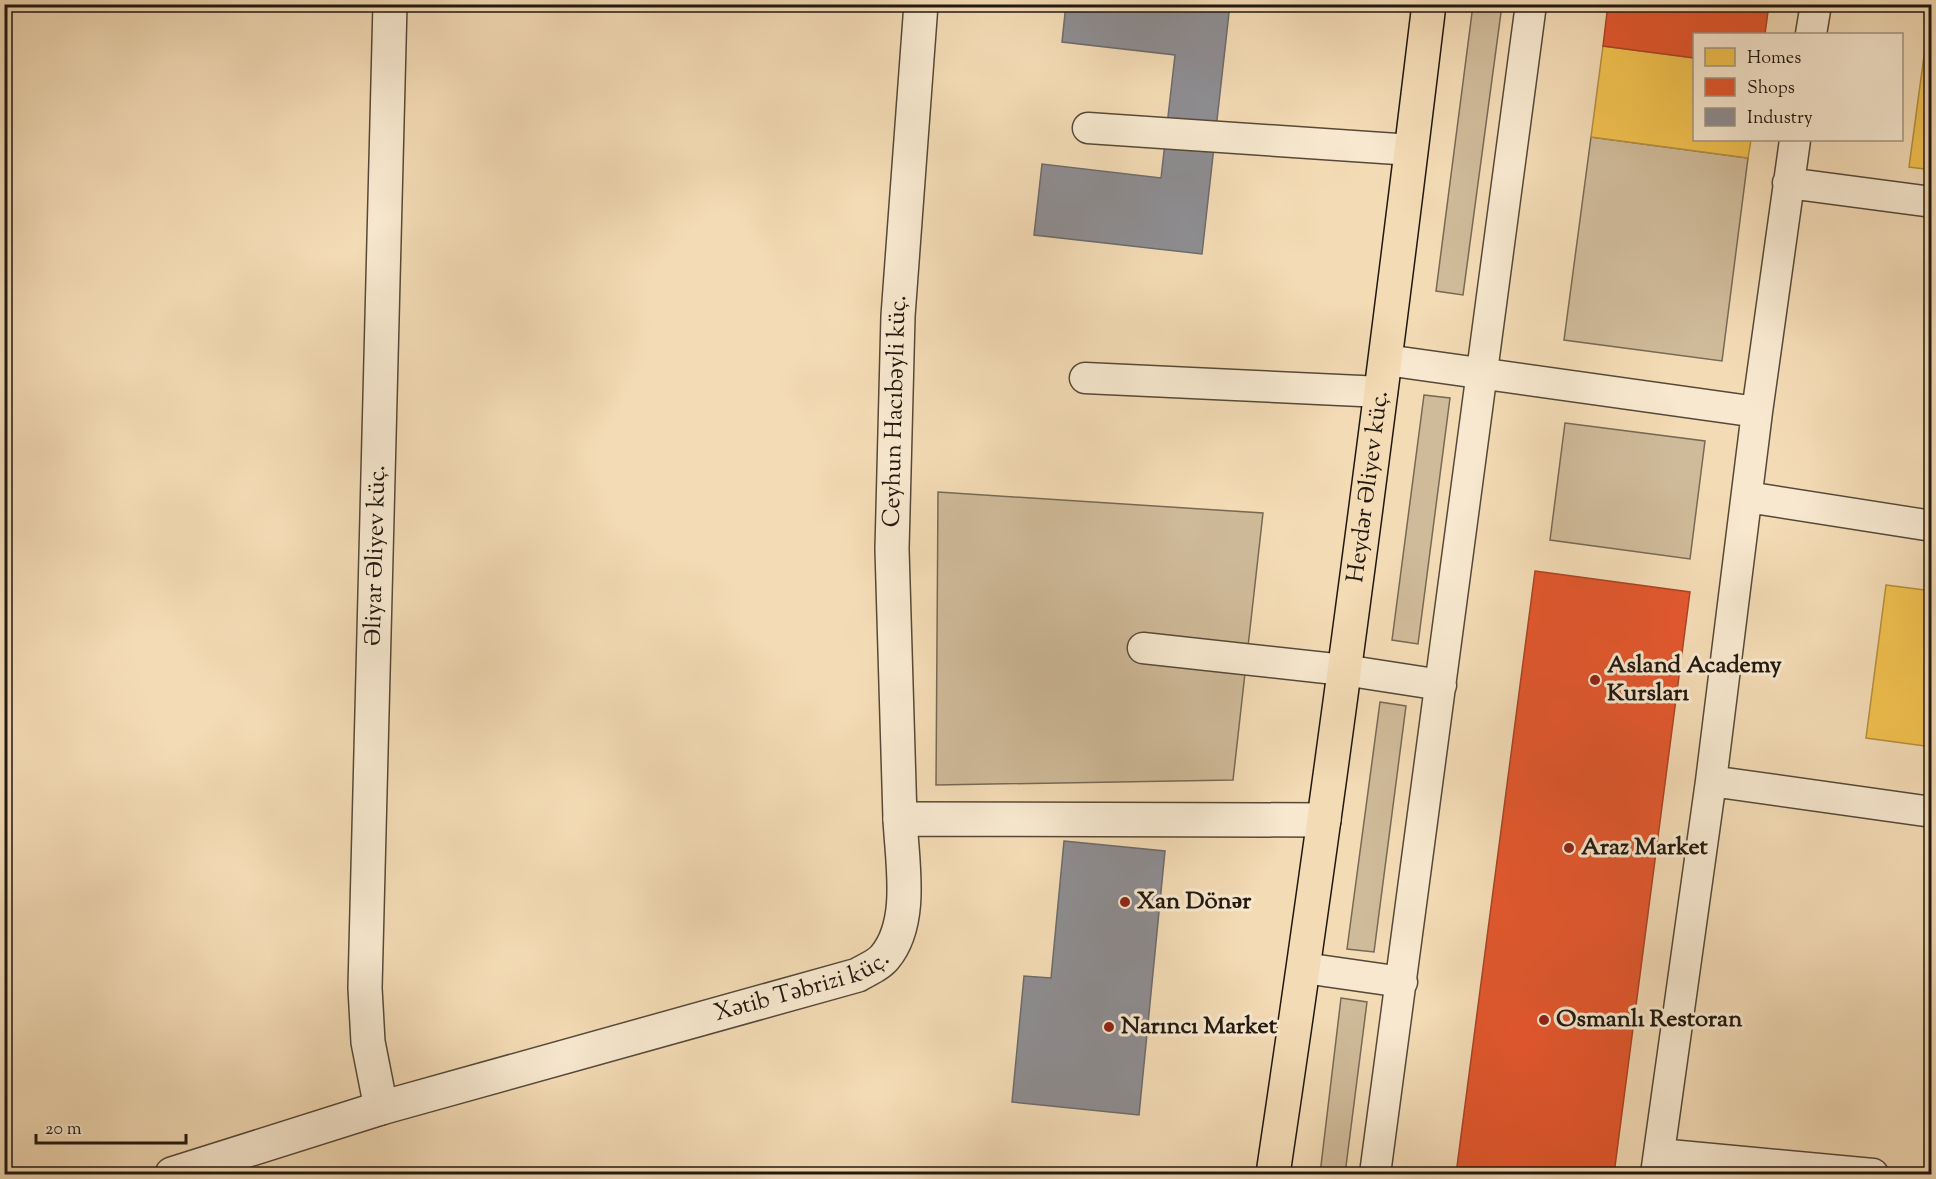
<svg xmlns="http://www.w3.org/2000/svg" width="1936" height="1179" font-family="'Sorts Mill Goudy',serif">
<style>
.green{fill:#cfba99;stroke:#786954;stroke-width:1.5}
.homes{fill:#f2c14e;stroke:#b48e3b;stroke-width:1.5}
.shops{fill:#e4572e;stroke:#aa4425;stroke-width:1.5}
.industry{fill:#8d8d92;stroke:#6d6a6b;stroke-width:1.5}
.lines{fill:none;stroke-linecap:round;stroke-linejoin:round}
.lane-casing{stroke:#564938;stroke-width:33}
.street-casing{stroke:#564938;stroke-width:36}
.primary-casing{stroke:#22180f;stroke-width:36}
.lane{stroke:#f7e8cf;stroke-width:30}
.street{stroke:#f7e8cf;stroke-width:33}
.primary{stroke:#f3dbb5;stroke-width:33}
.poi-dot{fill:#8f2418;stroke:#f7e8cf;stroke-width:2}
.labels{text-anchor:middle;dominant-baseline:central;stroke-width:6;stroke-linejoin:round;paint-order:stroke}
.street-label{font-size:24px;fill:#22180f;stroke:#f7e8cf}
.poi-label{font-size:24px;font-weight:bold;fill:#22180f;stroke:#f7e8cf;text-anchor:start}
</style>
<rect width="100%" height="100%" fill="#f3dbb5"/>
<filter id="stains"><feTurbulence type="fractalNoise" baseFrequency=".00333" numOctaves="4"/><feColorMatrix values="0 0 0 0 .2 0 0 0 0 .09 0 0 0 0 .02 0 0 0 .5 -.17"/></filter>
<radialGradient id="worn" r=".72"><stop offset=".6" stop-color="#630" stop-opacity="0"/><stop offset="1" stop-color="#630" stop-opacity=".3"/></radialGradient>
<!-- green -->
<path class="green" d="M1473,5H1502L1463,295L1436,291Z
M1591,137L1748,158L1722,361L1564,340Z
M1424,395L1450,398L1418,644L1392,640Z
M1565,423L1705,441L1690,559L1550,540Z
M938,492L1263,513L1233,780L936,785Z
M1380,702L1406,706L1374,952L1347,949Z
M1341,998L1367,1002L1345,1174H1320Z"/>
<!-- homes -->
<path class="homes" d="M1931,4H1932V170L1909,167Z
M1603,46L1694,58V140H1751L1748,158L1591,137Z
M1886,585L1932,591V747L1866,738Z"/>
<!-- shops -->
<path class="shops" d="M1608,4H1769L1765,34H1694V58L1603,46Z
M1535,571L1690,592L1614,1174H1456Z"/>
<!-- industry -->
<path class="industry" d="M1066,4H1230L1202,254L1034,235L1042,164L1161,178L1175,55L1062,42Z
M1064,841L1165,851L1139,1115L1012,1102L1024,976L1051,978Z"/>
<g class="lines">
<!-- lane casing -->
<g class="lane-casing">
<path id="lane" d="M1811,34L1816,4
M1088,128L1412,150
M1788,183L1932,202
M1386,360L1757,412L1711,781L1656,1174
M1085,378L1382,392
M1757,412L1795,140
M1747,497L1932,526
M1143,648L1344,670L1441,685
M1711,781L1932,812
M1304,968L1402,982
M1659,1154L1873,1174
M1375,1174L1531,4"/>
</g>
<!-- street casing -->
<g class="street-casing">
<g id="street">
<path id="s1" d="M900,819L892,549L898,316L921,4"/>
<path id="s2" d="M381,1108L368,1042L365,988L390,4"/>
<path id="s3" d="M172,1174L381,1108L858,975C866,970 879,965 885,957C914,922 902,862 900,819L1324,820"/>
</g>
</g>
<!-- primary casing -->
<g class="primary-casing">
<g id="primary">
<path id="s4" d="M1273,1174C1331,785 1382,395 1429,4"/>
</g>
</g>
<!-- lane -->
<use href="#lane" class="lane"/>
<!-- street -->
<use href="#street" class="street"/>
<!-- primary -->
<use href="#primary" class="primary"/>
</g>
<!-- markers -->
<g class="poi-dot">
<circle cx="1595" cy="680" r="6"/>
<circle cx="1569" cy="848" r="6"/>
<circle cx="1125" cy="902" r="6"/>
<circle cx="1544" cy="1020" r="6"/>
<circle cx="1109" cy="1027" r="6"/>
</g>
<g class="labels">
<!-- street labels -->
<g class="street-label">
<text stroke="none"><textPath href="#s1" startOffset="408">Ceyhun Hacıbəyli küç.</textPath></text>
<text stroke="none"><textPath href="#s4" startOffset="694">Heydər Əliyev küç.</textPath></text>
<text stroke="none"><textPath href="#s2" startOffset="554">Əliyar Əliyev küç.</textPath></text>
<text stroke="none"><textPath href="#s3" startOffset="657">Xətib Təbrizi küç.</textPath></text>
</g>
<!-- poi labels -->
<g class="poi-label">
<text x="1607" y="666">Asland Academy<tspan x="1607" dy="28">Kursları</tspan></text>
<text x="1581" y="848">Araz Market</text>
<text x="1137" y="902">Xan Dönər</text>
<text x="1556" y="1020">Osmanlı Restoran</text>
<text x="1121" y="1027">Narıncı Market</text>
</g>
</g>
<!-- margin -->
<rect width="1936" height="1179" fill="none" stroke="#f3dbb5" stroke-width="24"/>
<rect x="6" y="6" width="1924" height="1167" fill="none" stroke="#22180f" stroke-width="3"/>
<rect x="12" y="12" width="1912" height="1155" fill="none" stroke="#22180f" stroke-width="1.5"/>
<!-- legend -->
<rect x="1693" y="33" width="210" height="108" fill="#f7e8cf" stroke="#a29582" stroke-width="1.5"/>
<rect x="1705" y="48" width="30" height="18" fill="#f2c14e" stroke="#a29582" stroke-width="1.5"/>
<text x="1747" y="63" font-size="18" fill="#22180f">Homes</text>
<rect x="1705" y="78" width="30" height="18" fill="#e4572e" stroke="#a29582" stroke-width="1.5"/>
<text x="1747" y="93" font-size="18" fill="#22180f">Shops</text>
<rect x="1705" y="108" width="30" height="18" fill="#8d8d92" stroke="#a29582" stroke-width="1.5"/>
<text x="1747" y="123" font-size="18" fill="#22180f">Industry</text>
<!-- scale -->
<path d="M36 1134v9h150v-9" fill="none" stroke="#22180f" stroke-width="3"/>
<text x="45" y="1134" font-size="18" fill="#22180f" stroke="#f7e8cf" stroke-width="4.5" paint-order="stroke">20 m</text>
<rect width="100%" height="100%" filter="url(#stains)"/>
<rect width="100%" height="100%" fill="url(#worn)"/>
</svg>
